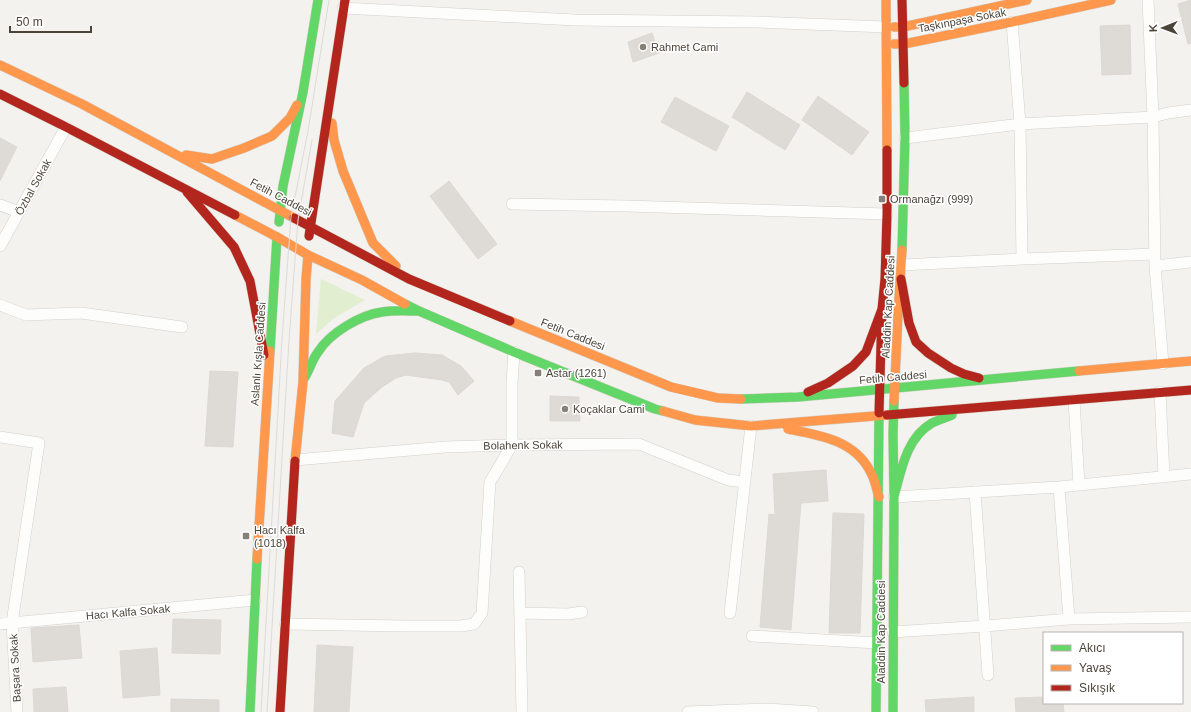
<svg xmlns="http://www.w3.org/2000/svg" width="1191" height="712" font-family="Arial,sans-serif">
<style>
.green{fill:#e1eecf}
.building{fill:#dedbd6;stroke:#dcd9d4}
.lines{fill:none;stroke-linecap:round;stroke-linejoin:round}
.street-casing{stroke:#d2d0cb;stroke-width:12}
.fast-casing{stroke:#d3cfc5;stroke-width:10}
.slow-casing{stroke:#d3cfc5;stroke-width:10}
.jam-casing{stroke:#d3cfc5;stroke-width:10}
.street{stroke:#fdfdfc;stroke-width:11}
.fast{stroke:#63d668;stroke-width:9}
.slow{stroke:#ff974d;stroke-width:9}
.jam{stroke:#b3261e;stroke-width:9}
.tram{stroke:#dbdbda;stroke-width:1}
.poi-dot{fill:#868178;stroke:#fff;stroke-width:1.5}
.labels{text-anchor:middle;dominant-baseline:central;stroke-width:3;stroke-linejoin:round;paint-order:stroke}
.street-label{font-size:11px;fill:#4b4439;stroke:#fff}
.poi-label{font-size:11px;fill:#4b4439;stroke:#fff;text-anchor:start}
</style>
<rect width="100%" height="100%" fill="#f4f2ee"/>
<!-- green -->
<path class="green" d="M321,279L365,300L333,319L316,334Z"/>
<!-- building -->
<path class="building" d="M1191,0V43L1188,44L1178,4Z
M1130,25L1131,74L1102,75L1100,26Z
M652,33L659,53L633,62L628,42Z
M747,92L800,125L785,150L732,117Z
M818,96L869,132L852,155L802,120Z
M675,97L729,126L716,151L661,122Z
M0,138L17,147L0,181Z
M449,181L497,244L478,259L430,196Z
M415,353L442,355L461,366L474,381L458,395L449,382L442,380L406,375L396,378L382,387L364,403L353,437L332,433L335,401L364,368L385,356Z
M210,371L238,372L233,447L205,446Z
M550,396L579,397L580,421H550Z
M826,470L828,501L801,503L791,630L760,627L769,514L775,515L773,474Z
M833,513L864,514L860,633H829Z
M173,619L221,620L220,654L172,653Z
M79,625L82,658L33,662L31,628Z
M317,645L353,647L349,712H314Z
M157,648L160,695L123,698L120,651Z
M66,687L68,712H34L33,689Z
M974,697V712H926L925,700Z
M1044,697V703H1063L1064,712H1016L1015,698Z
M171,699L219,700V712H171Z"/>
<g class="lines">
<!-- street casing -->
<g class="street-casing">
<path id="street" d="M1148,0L1153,117L1155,266L1163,364
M343,8L575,20L758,22L886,27
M1012,22L1020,124L1022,259L1155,254
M905,138L1020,124L1153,117L1168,113L1191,110
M512,204L626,206L887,214
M0,205L19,212
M0,246L66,127
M902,265L1022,259
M1155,266L1191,262
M0,305L26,315L81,313L182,327
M1160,392L1164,477
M1074,400L1079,485
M0,437L39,443L12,623L17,712
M295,460L445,447L512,445L639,444L728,480L745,482
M1059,487L1069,619
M975,492L988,675
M894,497L1059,487L1191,474
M519,572L522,712
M520,613L568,614L582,612
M730,613L751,426
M0,624L255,600
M285,624L404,626H461L474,624L482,613L490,482L512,445V383L514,352
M893,632L985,626L1069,619L1191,617
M752,636L877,643
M688,712L767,709L813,712"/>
</g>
<!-- fast casing -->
<g class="fast-casing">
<path id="fast" d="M279,222L283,186L303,92L318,0
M902,250L905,138L904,83
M405,304L419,311L514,352L655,409L663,411
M270,351L277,237
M305,377C310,369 312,360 318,352C330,333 360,315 382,312C394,310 407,311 419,311
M741,399L798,397L1079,371
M894,497C901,471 906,438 932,423C938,420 945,418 952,415
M250,712L257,559
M876,712L879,413
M893,712L894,497L893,434L894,401"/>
</g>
<!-- slow casing -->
<g class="slow-casing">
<path id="slow" d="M886,0L887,150
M894,27H903L1027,0
M894,44H904L1012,22L1111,0
M0,65L82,104L294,218
M332,123L334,140L343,171L373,243L396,266
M186,155L212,159L244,148L272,136L290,118L297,105
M235,215L277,237L308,255L362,280L405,304
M510,321L671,387L718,398L741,399
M1079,371L1191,361
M894,401L898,315L902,250
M663,411L695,420L751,426L887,415
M788,429C819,435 854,440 870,471C875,479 876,488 879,497
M295,461L303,382L306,279L308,255
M257,559L270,351"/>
</g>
<!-- jam casing -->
<g class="jam-casing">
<path id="jam" d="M902,0L904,83
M0,94L66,127L235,215
M187,192L234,247L250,281L264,355
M294,218L409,279L510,321
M309,236L345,0
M901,279L909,323L916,342L928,353L951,368L964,374L979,378
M808,392L828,383L853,366L866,352L882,309
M879,413L882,309L885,279L887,214V150
M887,415L1191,390
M280,712L295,461"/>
</g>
<!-- street -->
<use href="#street" class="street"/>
<!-- fast -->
<use href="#fast" class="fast"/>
<!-- slow -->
<use href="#slow" class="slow"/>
<!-- jam -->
<use href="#jam" class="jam"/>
<!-- tram -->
<path class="tram" d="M261,712L282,339L291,217L308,131L329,0
M267,712L289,340L298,220L312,140"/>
</g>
<!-- markers -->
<g class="poi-dot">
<circle cx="643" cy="47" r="4"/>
<rect x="878" y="195" width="8" height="8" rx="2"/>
<rect x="534" y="369" width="8" height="8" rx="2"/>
<circle cx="565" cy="409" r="4"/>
<rect x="242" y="532" width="8" height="8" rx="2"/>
</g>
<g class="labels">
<!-- street labels -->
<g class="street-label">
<text transform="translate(962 20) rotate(-11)">Taşkınpaşa Sokak</text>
<text transform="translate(33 187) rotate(-61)">Özbal Sokak</text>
<text transform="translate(281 197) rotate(28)">Fetih Caddesi</text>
<text transform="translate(888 307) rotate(-87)">Aladdin Kap Caddesi</text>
<text transform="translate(573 334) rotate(22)">Fetih Caddesi</text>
<text transform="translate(258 354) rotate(-86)">Aslanlı Kışla Caddesi</text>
<text transform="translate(893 377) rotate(-5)">Fetih Caddesi</text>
<text transform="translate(523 445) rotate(-1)">Bolahenk Sokak</text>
<text transform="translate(128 612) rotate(-5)">Hacı Kalfa Sokak</text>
<text transform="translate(881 632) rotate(-90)">Aladdin Kap Caddesi</text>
<text transform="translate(15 668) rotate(-93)">Başara Sokak</text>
</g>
<!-- poi labels -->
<g class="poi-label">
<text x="651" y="47">Rahmet Cami</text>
<text x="890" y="199">Ormanağzı (999)</text>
<text x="546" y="373">Astar (1261)</text>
<text x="573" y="409">Koçaklar Cami</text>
<text x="254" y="530">Hacı Kalfa<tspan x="254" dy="13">(1018)</tspan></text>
</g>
</g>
<!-- legend -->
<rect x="1043" y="632" width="140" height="72" fill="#ffffff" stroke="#b7b4b0"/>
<rect x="1051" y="645" width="20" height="6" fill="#63d668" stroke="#b7b4b0"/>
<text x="1079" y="652" font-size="12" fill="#4b4439">Akıcı</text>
<rect x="1051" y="665" width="20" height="6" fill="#ff974d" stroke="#b7b4b0"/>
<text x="1079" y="672" font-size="12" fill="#4b4439">Yavaş</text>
<rect x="1051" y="685" width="20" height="6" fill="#b3261e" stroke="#b7b4b0"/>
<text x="1079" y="692" font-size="12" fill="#4b4439">Sıkışık</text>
<!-- north arrow -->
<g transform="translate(1163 28) rotate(269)" stroke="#ffffff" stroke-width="3" paint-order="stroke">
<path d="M0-3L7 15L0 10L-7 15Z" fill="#4b4439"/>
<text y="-6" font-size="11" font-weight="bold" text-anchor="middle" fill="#4b4439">K</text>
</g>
<!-- scale -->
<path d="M10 26v6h81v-6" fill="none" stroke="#4b4439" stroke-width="2"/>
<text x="16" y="26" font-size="12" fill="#4b4439" stroke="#ffffff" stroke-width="3" paint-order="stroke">50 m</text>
</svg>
